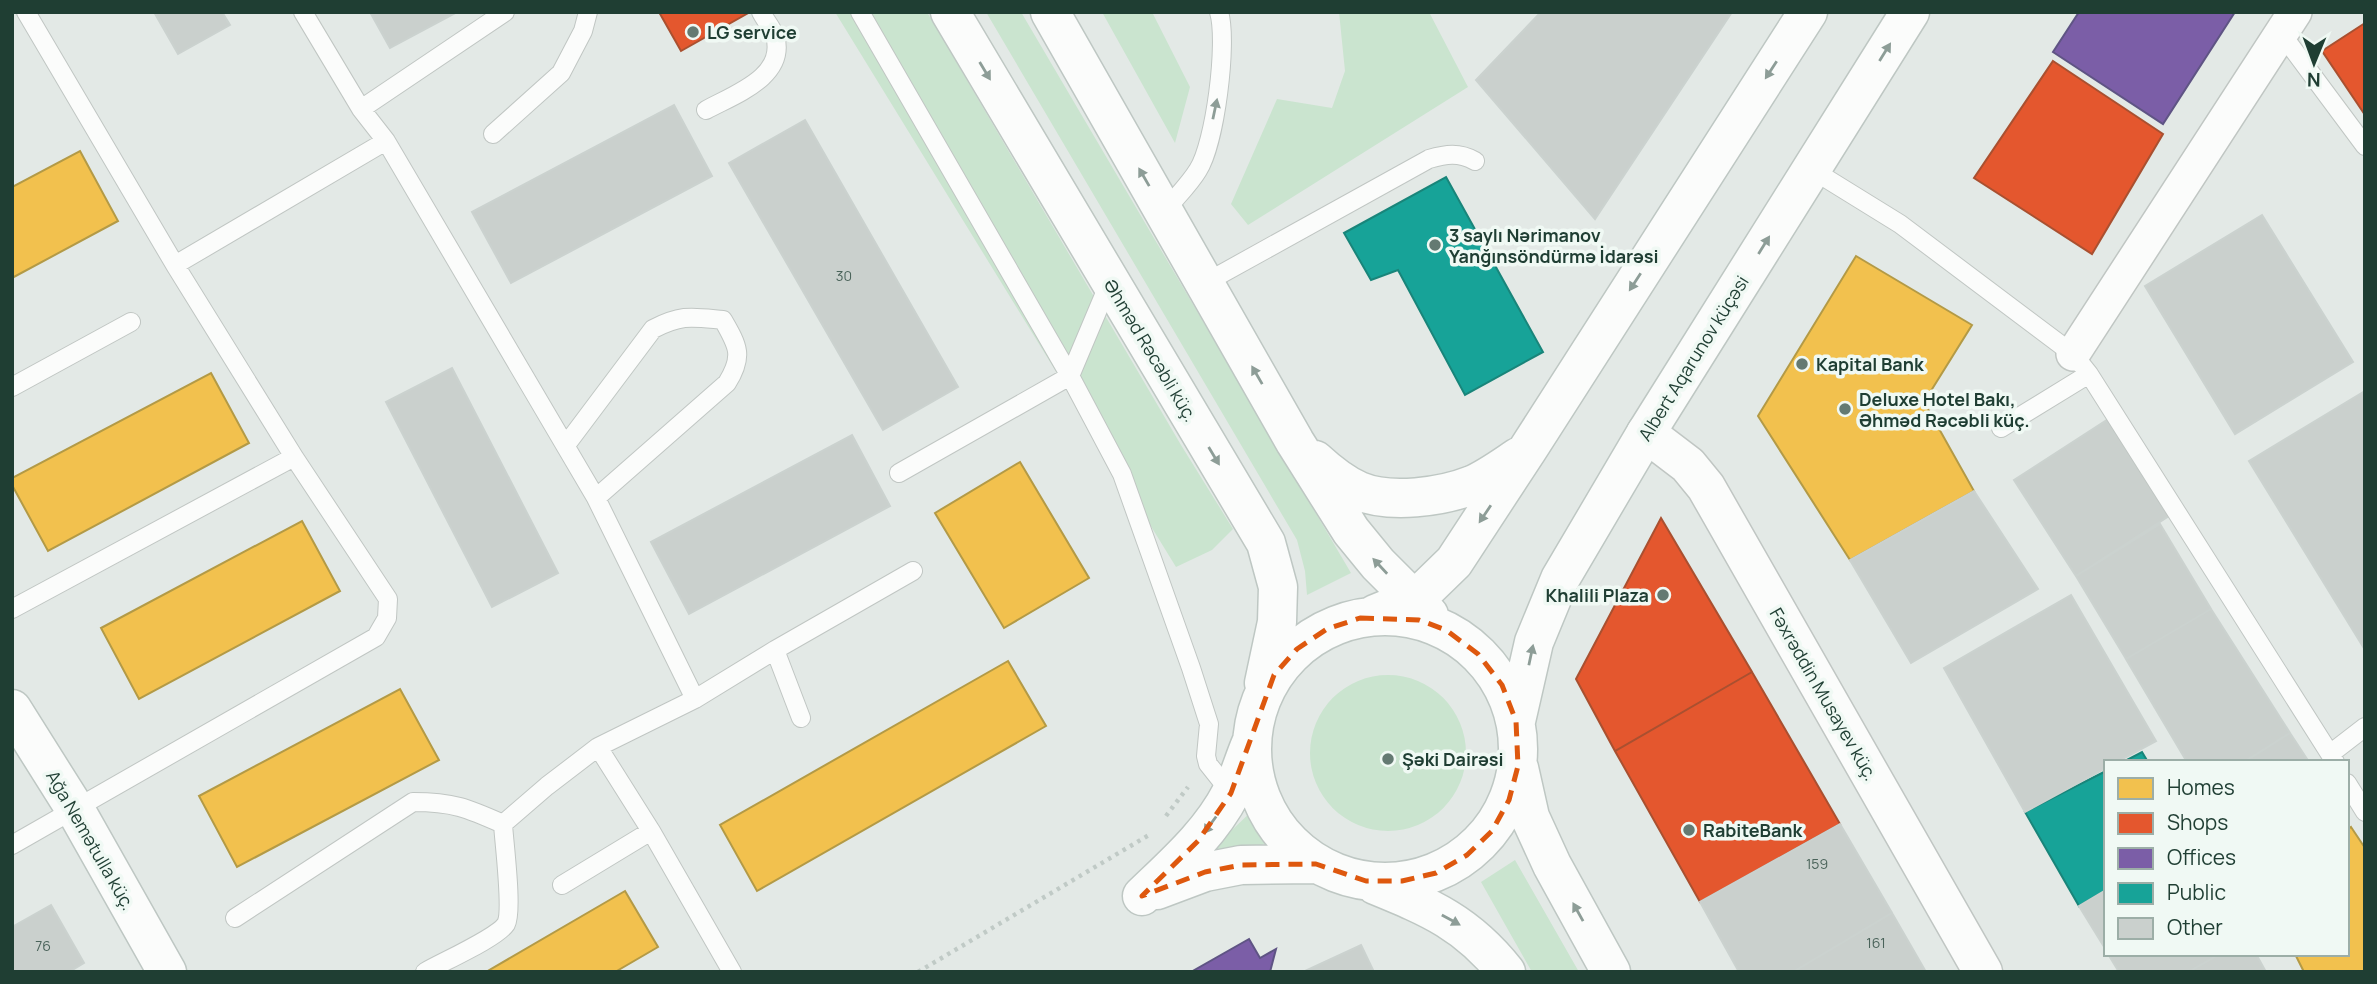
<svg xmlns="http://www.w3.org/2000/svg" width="2377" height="984" font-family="Manrope,sans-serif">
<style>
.green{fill:#cae4cf}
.homes{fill:#f2c14e;stroke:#b39a46;stroke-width:2}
.shops{fill:#e4572e;stroke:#a95030;stroke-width:2}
.offices{fill:#7b5ea7;stroke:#5f5484;stroke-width:2}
.public{fill:#17a398;stroke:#19857a;stroke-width:2}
.building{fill:#cad0cd;stroke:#cbd2cf;stroke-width:2}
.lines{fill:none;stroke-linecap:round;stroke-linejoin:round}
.service-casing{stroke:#c0c6c3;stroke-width:20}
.minor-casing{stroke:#c0c6c3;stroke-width:36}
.tertiary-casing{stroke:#c0c6c3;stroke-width:41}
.secondary-casing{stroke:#bec7c3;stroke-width:41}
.path{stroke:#c0cac6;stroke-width:4.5;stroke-dasharray:3.5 5;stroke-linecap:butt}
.service{stroke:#fbfcfb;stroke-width:18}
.minor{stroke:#fbfcfb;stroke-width:33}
.tertiary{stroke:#fbfcfb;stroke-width:38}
.secondary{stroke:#fbfcfb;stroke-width:38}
.oneway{fill:#8d9d97}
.marked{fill:none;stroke:#de580e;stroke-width:5;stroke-dasharray:14 9;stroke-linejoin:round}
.poi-dot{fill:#647a72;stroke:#f0f9f4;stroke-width:2.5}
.labels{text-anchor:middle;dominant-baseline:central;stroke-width:7;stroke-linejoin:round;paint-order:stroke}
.number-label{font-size:14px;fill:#4a635a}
.poi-label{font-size:18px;font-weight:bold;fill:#1f3e33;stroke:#f0f9f4;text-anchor:start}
.street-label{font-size:18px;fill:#1f3e33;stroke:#f0f9f4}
</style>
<rect width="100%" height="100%" fill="#e3e9e6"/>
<!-- green -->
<path class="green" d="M835,12H927L1181,445L1233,529L1212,550L1176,567Z
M986,12H1021L1351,573L1307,595L1305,571L1297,540Z
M1102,12H1152L1190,87L1175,143Z
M1339,12H1429L1468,87L1248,225L1231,204L1277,99L1332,108L1345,71Z
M1310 753a78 78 0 1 1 156 0a78 78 0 1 1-156 0Z
M1252,811L1271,842L1197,863Z
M1515,860L1579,972H1532L1481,882Z"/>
<!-- homes -->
<path class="homes" d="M80,151L118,221L12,278V187Z
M1856,256L1972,325L1924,402L1974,491L1850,560L1758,416Z
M211,373L249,443L48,551L12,485V478Z
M1020,462L1089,578L1004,628L935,513Z
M302,521L340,591L139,699L101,628Z
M1008,661L1046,726L757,891L720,825Z
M400,689L439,760L237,867L199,796Z
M2351,827L2365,848V972H2304L2295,954H2347V830Z
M625,891L658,947L615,972H486Z"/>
<!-- shops -->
<path class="shops" d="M659,12H750L681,51Z
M2365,23V115L2322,51Z
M2053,61L2163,134L2092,254L1974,178Z
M1661,518L1752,672L1615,751L1576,679Z
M1752,672L1840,824L1700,902L1615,751Z"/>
<!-- offices -->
<path class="offices" d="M2079,12H2235L2163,124L2053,52Z
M1249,939L1260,958L1276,949L1270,972H1191Z"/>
<!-- public -->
<path class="public" d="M1446,177L1543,352L1465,395L1398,270L1371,280L1344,233Z
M2142,752L2148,762H2123Z
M2106,771V890L2079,906L2025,812Z"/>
<!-- building -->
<path class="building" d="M154,12H222L230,25L178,54Z
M370,12H457L390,48Z
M1541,12H1732L1595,219L1476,80Z
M674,105L712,176L511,283L472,212Z
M805,120L958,387L883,430L729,163Z
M2262,215L2353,362L2235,434L2145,286Z
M452,368L558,573L492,607L386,402Z
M2365,391V650L2249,461Z
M2107,420L2169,516L2076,576L2014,480Z
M852,435L890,506L689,614L651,542Z
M1974,491L2038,589L1911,663L1850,560Z
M2160,524L2211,609L2126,659L2076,576Z
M2071,595L2156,741L2117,762H2106V768L2025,812L1944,668Z
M2211,609L2290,733L2244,762H2187L2126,659Z
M2290,733L2309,762H2244Z
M1840,824L1892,913L1793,972H1739L1700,902Z
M2106,890V950L2079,906Z
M51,905L84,963L69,972H12V927Z
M1892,913L1926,972H1793Z
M1361,945L1374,972H1303Z
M2108,954H2220L2188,972H2119Z
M2220,954H2256L2266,972H2188Z"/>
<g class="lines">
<!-- service casing -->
<g class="service-casing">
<path id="service" d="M303,12L361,109L386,141L596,498L695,699
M860,12L1070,376L1122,474L1191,668L1209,724L1206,756L1208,764L1231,793
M2281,33L2365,146
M361,109L505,12
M706,110C733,95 787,77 775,36C772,28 765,20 761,12
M493,134L561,73L583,31L588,12
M1811,169L1900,224L2073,354L2089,374L2335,762
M1164,212C1175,198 1189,185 1198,170C1215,144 1228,42 1219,12
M175,265L386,141
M1205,283L1429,159C1446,154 1459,152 1475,161
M12,387L131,322
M2001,428L2089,374
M566,445L653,329C682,314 692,317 723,320C738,346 744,356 727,383L596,498
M899,473L1070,376L1110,281
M12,609L294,457L175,265L26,12
M775,650L801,718
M598,747L651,831L732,972
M2330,754L2365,727
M2347,783L2365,812
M12,845L376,637L387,618L388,599L294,457
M562,885L651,831
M235,918L413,802C453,802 467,808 503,824
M425,972C442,962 497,938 506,924C513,911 504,842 503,824L547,786L598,747L695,699L775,650L913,571"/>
</g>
<!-- minor casing -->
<g class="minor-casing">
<path id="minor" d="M2073,354L2295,12"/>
</g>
<!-- tertiary casing -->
<g class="tertiary-casing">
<path id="tertiary" d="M1646,433L1688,465L1706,487L1983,972"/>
</g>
<!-- secondary casing -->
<g class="secondary-casing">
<path id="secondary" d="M950,12L1266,543L1278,587L1277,622L1264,683
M1050,12L1295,442L1351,531L1378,564L1429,615
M1315,460C1328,472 1343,484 1359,491C1390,504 1442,497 1472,485C1488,478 1503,467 1518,457
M1375,614L1419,596L1454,562L1528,449L1808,12
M1252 749a133 133 0 1 1 266 0a133 133 0 1 1-266 0Z
M12,709L75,809L167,972
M1516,721L1534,642L1560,579L1646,433L1910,12
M1519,768L1530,817L1552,865L1611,972
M1375,885C1431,908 1467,923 1506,972
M1157,890L1205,872L1241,865L1316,864
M1142,896C1174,865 1210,834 1231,793C1239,778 1244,759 1251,743"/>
</g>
<!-- path -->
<path class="path" d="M1166,816L1188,787
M918,972L1149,835"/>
<!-- service -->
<use href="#service" class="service"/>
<!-- minor -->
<use href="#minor" class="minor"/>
<!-- tertiary -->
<use href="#tertiary" class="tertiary"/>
<!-- secondary -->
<use href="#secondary" class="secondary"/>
</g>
<!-- one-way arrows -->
<defs><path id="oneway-solid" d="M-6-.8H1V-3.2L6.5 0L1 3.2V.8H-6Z" transform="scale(1.75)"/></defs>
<g class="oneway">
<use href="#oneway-solid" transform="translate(1885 52) rotate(-58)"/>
<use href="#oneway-solid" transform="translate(1771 70) rotate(123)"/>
<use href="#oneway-solid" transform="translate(985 71) rotate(59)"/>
<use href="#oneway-solid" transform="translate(1215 109) rotate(-78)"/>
<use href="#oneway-solid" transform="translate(1144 177) rotate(-120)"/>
<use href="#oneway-solid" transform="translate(1764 245) rotate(-58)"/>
<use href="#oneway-solid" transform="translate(1635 282) rotate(123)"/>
<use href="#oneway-solid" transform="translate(1257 375) rotate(-120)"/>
<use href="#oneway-solid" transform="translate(1214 456) rotate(59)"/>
<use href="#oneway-solid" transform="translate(1485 514) rotate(124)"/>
<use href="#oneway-solid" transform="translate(1380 566) rotate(-133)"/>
<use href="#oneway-solid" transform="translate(1531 655) rotate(-78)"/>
<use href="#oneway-solid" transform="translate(1210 825) rotate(126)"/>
<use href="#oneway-solid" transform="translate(1578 912) rotate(-119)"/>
<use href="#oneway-solid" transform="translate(1451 920) rotate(29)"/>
</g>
<!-- marked area -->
<path class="marked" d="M1360,618L1419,620L1446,630L1478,654L1502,685L1516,721L1518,766L1509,800L1492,831L1467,855L1436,873L1402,881H1366L1316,864L1241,865L1205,872L1142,896L1198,841L1231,793L1274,675L1297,649L1327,629Z"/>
<!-- markers -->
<g class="poi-dot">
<circle cx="693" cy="32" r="7"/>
<circle cx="1435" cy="245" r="7"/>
<circle cx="1802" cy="364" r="7"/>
<circle cx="1845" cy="409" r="7"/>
<circle cx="1663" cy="595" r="7"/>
<circle cx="1388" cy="759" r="7"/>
<circle cx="1689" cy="830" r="7"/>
</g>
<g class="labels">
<!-- number labels -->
<g class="number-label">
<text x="844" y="275">30</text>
<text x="1817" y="863">159</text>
<text x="1876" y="942">161</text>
<text x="43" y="945">76</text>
</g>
<!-- poi labels -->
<g class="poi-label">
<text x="707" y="32">LG service</text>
<text x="1449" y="235">3 saylı Nərimanov<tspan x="1449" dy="21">Yanğınsöndürmə İdarəsi</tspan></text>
<text x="1816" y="364">Kapital Bank</text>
<text x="1859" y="399">Deluxe Hotel Bakı,<tspan x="1859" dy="21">Əhməd Rəcəbli küç.</tspan></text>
<text x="1649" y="595" text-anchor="end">Khalili Plaza</text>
<text x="1402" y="759">Şəki Dairəsi</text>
<text x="1703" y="830">RabiteBank</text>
</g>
<!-- street labels -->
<g class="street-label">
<text transform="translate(1151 350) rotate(59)">Əhməd Rəcəbli küç.</text>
<text transform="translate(1693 358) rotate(-58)">Albert Aqarunov küçəsi</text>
<text transform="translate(1824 694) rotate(60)">Fəxrəddin Musayev küç.</text>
<text transform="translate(91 840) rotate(60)">Ağa Nemətulla küç.</text>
</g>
</g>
<!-- border -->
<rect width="2377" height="984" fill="none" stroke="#1f3e33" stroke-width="28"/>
<!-- legend -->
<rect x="2104" y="760" width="245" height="196" fill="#f0f9f4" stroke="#9caea7" stroke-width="2"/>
<rect x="2118" y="778" width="35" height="21" fill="#f2c14e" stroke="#9caea7" stroke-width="2"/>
<text x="2167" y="795" font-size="21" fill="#1f3e33">Homes</text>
<rect x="2118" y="813" width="35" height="21" fill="#e4572e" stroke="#9caea7" stroke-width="2"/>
<text x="2167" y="830" font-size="21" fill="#1f3e33">Shops</text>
<rect x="2118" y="848" width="35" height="21" fill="#7b5ea7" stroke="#9caea7" stroke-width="2"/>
<text x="2167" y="865" font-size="21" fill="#1f3e33">Offices</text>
<rect x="2118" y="883" width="35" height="21" fill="#17a398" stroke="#9caea7" stroke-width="2"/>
<text x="2167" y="900" font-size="21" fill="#1f3e33">Public</text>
<rect x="2118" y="918" width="35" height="21" fill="#cad0cd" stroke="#9caea7" stroke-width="2"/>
<text x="2167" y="935" font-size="21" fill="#1f3e33">Other</text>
<!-- north arrow -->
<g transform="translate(2314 63) rotate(181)" stroke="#f0f9f4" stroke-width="5" paint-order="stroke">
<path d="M0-5L12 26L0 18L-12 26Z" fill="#1f3e33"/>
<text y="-10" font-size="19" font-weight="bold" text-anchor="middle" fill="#1f3e33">N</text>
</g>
</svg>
